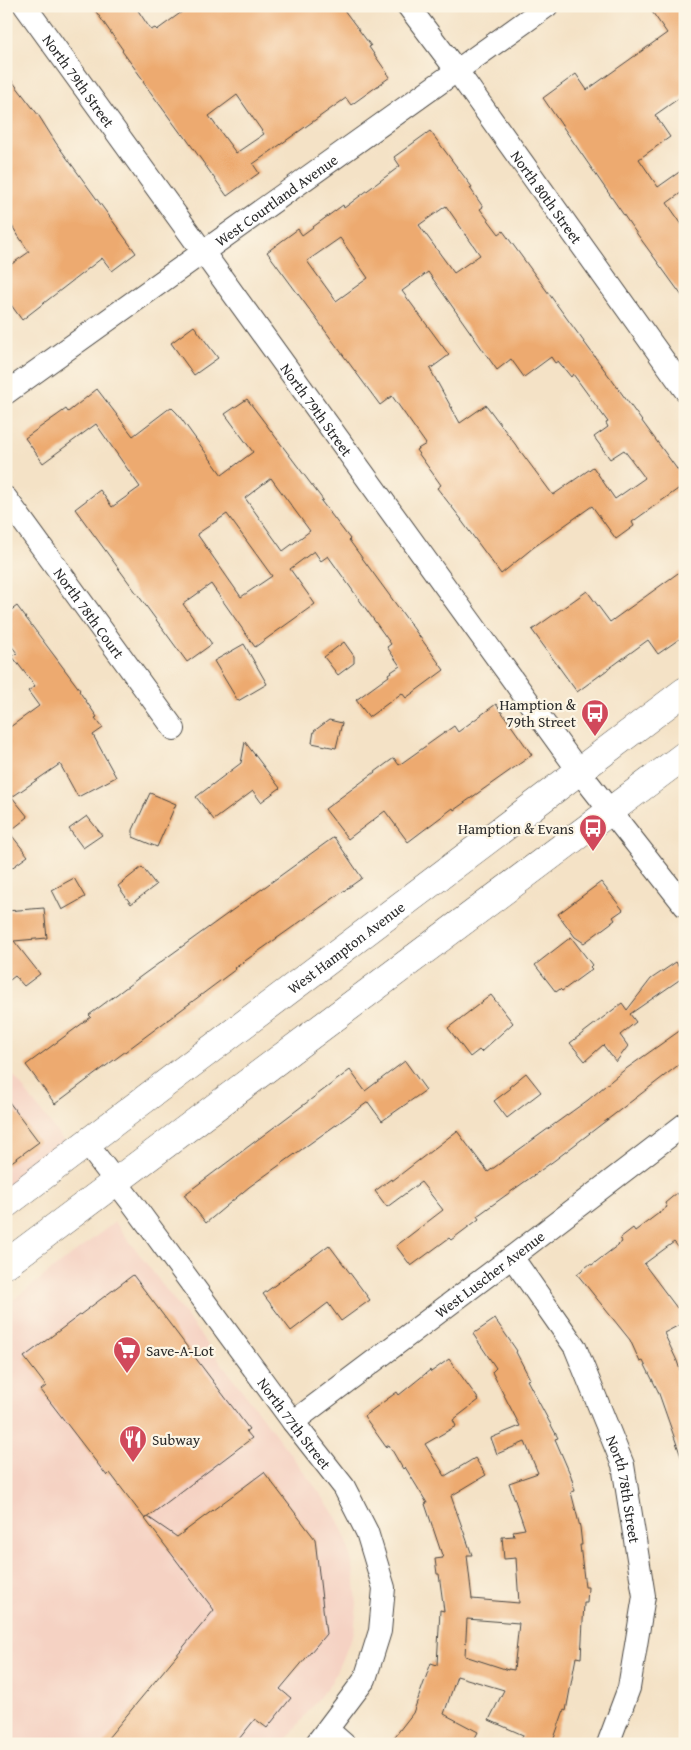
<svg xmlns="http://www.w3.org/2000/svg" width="691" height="1750" font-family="'Gentium Book Plus',serif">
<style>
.built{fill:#f5d2c3}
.building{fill:#edaa70;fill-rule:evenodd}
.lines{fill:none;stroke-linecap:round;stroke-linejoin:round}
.minor-casing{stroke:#494642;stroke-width:24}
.major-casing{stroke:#494642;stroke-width:29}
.minor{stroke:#fff;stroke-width:22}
.major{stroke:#fff;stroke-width:28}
.labels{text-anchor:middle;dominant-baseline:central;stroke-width:4.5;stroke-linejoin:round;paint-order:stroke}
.street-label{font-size:15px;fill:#2b2b2b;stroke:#fcf5e5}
.poi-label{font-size:15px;fill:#2b2b2b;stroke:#fcf5e5;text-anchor:end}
</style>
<rect width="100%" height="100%" fill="#fcf5e5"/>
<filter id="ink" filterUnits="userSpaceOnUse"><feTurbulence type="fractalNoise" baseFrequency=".02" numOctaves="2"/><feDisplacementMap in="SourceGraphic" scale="10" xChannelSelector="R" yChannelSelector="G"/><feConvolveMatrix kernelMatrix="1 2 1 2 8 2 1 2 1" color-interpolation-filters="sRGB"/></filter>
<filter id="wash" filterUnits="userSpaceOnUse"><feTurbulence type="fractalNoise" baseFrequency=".0096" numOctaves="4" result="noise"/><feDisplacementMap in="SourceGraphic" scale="20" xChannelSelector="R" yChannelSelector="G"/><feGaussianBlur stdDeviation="1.12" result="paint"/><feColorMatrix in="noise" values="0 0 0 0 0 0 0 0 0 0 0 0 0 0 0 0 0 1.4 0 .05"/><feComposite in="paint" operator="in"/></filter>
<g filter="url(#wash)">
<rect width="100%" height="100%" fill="#f4e2c6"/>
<!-- built -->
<path class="built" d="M6,1066L74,1154L6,1204Z
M115,1222L322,1496L338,1520L347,1541L354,1572L357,1604L354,1632L332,1681L283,1744H6V1305Z"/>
<g id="blocks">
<!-- building -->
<path class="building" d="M92,6H135L151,30L155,28L157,30L190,6H341L371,46L369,47L390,77L351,105L346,98L253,164L259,173L227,196L183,134L182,135L143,82L144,81L122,51L123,50ZM237,95L264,134L236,153L209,116Z
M648,6H685V94L655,115L670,137L639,159L658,187L685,168V190L667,203L685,229V300L632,227L543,98L576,74L587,90L667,33Z
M6,73L39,116L56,143L136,253L112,271L102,258L22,320L6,298V268L29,252L6,217Z
M430,131L472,187L470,188L483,207L480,209L499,234L503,231L685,480V484L632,522L634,526L616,539L592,506L534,547L501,574L461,520H462L437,488L441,485L416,450L426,444L392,396L380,405L267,252L298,229L302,235L343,205L344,208L400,166L394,157ZM446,206L480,255L454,273L419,225ZM340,238L368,278L336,301L307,261ZM428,272L497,370L511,359L524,377L551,357L555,363L558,361L571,377L573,374L608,422L606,423L608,427L594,437L610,459L624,450L645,478L615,499L593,467L553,495L486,405L460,423L430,369L449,355L402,291Z
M194,326L218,358L194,375L171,343Z
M97,389L133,436L171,407L177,413L222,475L253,452L225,414L247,399L323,500L321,501L350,539L349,540L444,670L406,698L402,693L369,717L356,700L389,676L388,674L400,666L387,647L391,644L328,556L321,561L314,551L290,569L315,604L255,647L211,584L183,604L212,644L187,662L75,509L100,490L112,507L140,487L96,424L43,463L25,438L66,409L68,412ZM271,478L310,531L283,551L245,498ZM227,514L272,576L241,597L197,534Z
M685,568V635L658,654L648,640L577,692L532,630L587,591L610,622Z
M17,606L80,690L79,691L97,717L95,718L103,728L93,735L116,777L78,797L60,764L12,797L28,817L9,832L28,856L6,872V730L39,706L28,691L35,686L12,656L17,653L6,639V614Z
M344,642L354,656V663L338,675L324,657Z
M244,644L267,684L238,701L214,661Z
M496,704L532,755L454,810L453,808L408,842L385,811L348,839L325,809L394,758L399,765L454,726L458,732Z
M329,720L342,723L336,748L312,743L314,731Z
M245,742L280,788L261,802L253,791L214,820L196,797L241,763Z
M150,793L176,804L157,847L133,837V830Z
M87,816L102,835L83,848L69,829Z
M334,837L362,878L235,968L236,969L55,1104L26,1065L91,1017L89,1015L144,974Z
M142,867L156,885L131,904L118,886Z
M74,878L85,897L62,910L52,890Z
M601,882L623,910L613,917L615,920L584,943L575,937L558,914Z
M44,908L47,938L14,941L40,974L24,986L15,976L6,983V911Z
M571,937L592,965L590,967L592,969L562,991L560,989L556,992L535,965Z
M676,962L685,976L630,1014L636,1022L620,1035L628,1046L616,1062L603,1045L585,1061L570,1043L622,1003L627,1010L651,979Z
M491,995L513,1023L481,1052L479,1050L470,1057L448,1028Z
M685,1027V1060L555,1160L477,1216L479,1219L451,1240L449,1238L411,1266L396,1246L443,1210L421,1182L387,1207L375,1191L391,1179L392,1181L457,1131L488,1172L588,1100L623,1071Z
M405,1061L426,1090L382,1121L368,1102L249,1187L206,1223L184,1195L350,1070L365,1091Z
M526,1073L541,1092L507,1118L494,1101L510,1089L509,1087Z
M6,1098L39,1142L6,1166Z
M677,1193L680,1197L685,1194V1255L674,1242L644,1264L677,1308L685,1304V1322L664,1333L677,1361L685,1385V1462H683L658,1391L643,1361L640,1362L630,1340L577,1274L590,1264L592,1265L622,1242L620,1238L633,1228L635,1231L667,1207L665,1203Z
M329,1245L370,1300L341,1321L328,1303L291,1331L263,1294Z
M133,1275L249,1429L246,1431L252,1438L145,1519L110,1473L107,1476L41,1390L46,1386L24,1357Z
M495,1319L517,1351L516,1352L530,1379L527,1380L558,1438L555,1439L571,1476L575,1491L571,1492L580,1527L582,1545H580L585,1587H588L587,1603H584L581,1658L576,1657L566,1711L564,1710L552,1744H519L523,1735L489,1720L504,1690L457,1676L444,1714L478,1732L472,1744H389L413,1713L431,1663L437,1665L440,1610L444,1611L439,1574H437L435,1559L443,1558L425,1504L427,1503L405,1467L403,1469L389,1445L386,1447L364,1416L397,1392L399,1395L430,1370L431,1372L449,1359L479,1400L453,1420L456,1426L425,1444L445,1476L475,1458L486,1475L451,1496L472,1555H467L472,1599L519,1603L516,1558L504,1559L502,1537L514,1536L513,1531L525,1529L509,1483L538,1473L525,1442L497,1454L491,1438L520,1426L492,1372L496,1368L473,1334ZM467,1619L519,1623L514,1670L508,1669V1670L465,1656Z
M264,1472L315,1539L326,1634L280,1689L291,1698L267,1728L255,1719L235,1744H103L214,1610L145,1519L148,1517L177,1537Z"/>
</g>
</g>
<g filter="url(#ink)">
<use href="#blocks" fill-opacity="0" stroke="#494642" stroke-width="1"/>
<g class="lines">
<!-- minor casing -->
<g class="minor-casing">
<g id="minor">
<path id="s1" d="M25,6L578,770L685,906"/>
<path id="s2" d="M408,6L457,71L685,390"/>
<path id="s3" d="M6,393L547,6"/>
<path id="s4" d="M6,498L174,729"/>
<path id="s5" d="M87,1144L133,1204L293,1422L344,1487L367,1532L384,1588L380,1631L365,1679L316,1744"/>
<path id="s6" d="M512,1257L575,1347L623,1465L644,1596L629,1688L608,1744"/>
<path id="s7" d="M293,1422L512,1257L685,1124"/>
<path d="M328,1730L344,1744"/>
</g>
</g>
<!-- major casing -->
<g class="major-casing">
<g id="major">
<path id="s8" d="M6,1204L685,691"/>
<path d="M6,1264L685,755"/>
</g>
</g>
<!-- minor -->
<use href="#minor" class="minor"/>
<!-- major -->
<use href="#major" class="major"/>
</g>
</g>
<!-- icons -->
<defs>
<g id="bus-pin" transform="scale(1.4375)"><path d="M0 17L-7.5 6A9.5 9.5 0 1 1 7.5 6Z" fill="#d1495b" stroke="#fcf5e5"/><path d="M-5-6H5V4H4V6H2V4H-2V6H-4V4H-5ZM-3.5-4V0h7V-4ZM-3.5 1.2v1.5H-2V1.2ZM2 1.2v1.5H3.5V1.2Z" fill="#fff"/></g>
<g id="supermarket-pin" transform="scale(1.4375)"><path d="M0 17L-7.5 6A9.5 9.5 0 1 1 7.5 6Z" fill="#d1495b" stroke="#fcf5e5"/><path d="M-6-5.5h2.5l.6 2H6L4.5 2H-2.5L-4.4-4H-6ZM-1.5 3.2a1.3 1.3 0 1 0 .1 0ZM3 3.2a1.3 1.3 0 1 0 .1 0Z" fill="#fff"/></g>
<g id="restaurant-pin" transform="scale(1.4375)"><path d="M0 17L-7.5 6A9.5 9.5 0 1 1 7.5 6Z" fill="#d1495b" stroke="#fcf5e5"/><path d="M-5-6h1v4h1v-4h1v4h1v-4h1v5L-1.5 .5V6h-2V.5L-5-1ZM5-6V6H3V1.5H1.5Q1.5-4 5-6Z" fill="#fff"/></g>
</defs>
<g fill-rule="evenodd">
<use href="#bus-pin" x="595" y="713"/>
<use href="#bus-pin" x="593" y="828"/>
<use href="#supermarket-pin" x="127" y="1350"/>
<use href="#restaurant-pin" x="133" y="1439"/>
</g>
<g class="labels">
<!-- street labels -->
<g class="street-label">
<text stroke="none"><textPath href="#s1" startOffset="92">North 79th Street</textPath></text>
<text stroke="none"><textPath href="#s2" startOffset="236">North 80th Street</textPath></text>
<text stroke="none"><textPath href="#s3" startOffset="332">West Courtland Avenue</textPath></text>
<text stroke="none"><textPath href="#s1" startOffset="498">North 79th Street</textPath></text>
<text stroke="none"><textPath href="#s4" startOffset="142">North 78th Court</textPath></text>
<text stroke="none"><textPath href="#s8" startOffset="426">West Hampton Avenue</textPath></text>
<text stroke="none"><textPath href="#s7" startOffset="246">West Luscher Avenue</textPath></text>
<text stroke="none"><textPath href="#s5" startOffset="348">North 77th Street</textPath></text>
<text stroke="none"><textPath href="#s6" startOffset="261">North 78th Street</textPath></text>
</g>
<!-- poi labels -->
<g class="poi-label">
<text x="576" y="704">Hamption &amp;<tspan x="576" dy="17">79th Street</tspan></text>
<text x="574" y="828">Hamption &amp; Evans</text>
<text x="146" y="1350" text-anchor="start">Save-A-Lot</text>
<text x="152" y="1439" text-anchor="start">Subway</text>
</g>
</g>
<!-- margin -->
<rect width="691" height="1750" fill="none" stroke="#fcf5e5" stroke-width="25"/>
</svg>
